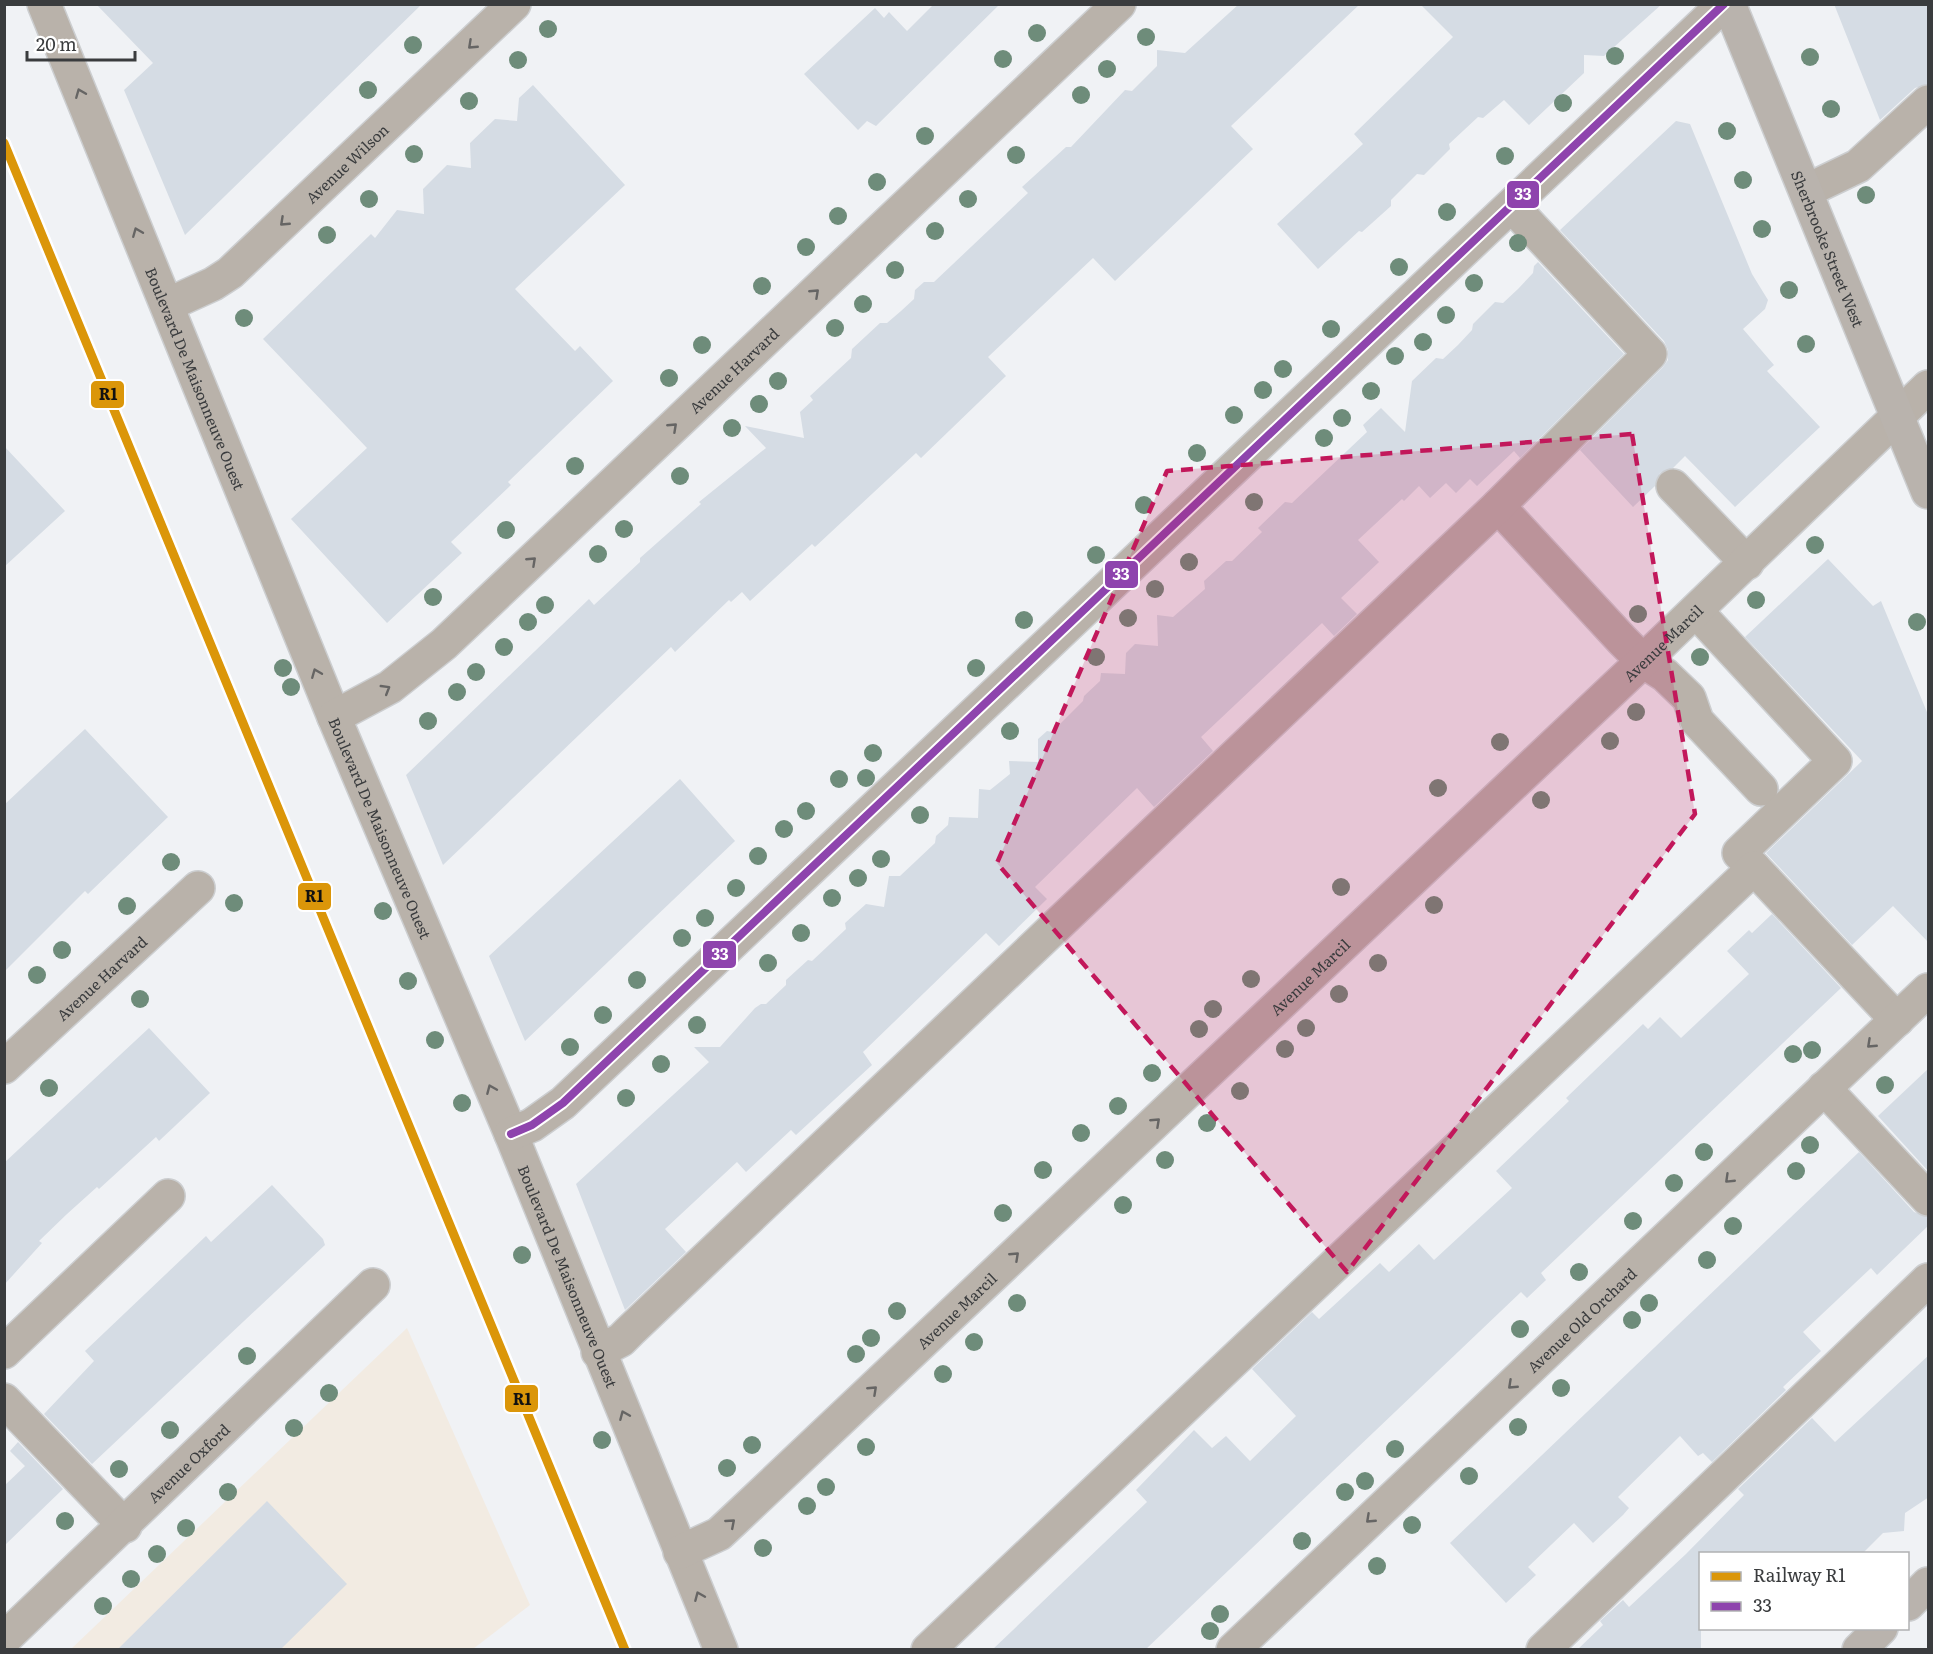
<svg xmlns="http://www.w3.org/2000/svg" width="1933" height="1654" font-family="Literata,serif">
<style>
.education{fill:#f2ebe2}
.building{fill:#d5dce4}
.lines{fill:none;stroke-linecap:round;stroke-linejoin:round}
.minor-casing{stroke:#ccced0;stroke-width:36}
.major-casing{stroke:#ccced0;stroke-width:36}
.minor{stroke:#b9b2aa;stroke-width:33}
.major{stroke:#b9b3ad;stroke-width:33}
.bus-1-casing{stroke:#fff;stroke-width:12}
.bus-1{stroke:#8e44ad;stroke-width:8}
.rail-1-casing{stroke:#fff;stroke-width:14}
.rail-1{stroke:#db9609;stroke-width:9}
.tree{fill:#6e8c7a}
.oneway{stroke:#666564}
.marked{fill:#c2185b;fill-opacity:0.2;stroke:#c2185b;stroke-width:4.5;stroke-dasharray:12 8;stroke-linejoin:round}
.labels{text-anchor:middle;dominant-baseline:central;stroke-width:4.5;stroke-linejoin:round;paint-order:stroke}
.street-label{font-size:15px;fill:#3a3c3e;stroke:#fff}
.line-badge{stroke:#fff;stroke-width:2}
.badge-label{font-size:16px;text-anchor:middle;font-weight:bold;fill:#fff}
.pale-badge-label{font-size:16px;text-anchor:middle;font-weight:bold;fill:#111}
</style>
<rect width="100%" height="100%" fill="#f0f2f5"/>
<!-- education -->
<path class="education" d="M407,1328L530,1605L473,1649L70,1650Z"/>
<!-- building -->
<path class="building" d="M96,4H422L185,235L124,90L153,63Z
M934,4H1000L876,126L867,121L858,130L804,74L875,8L884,18L889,12L907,31Z
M1239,4H1360L1231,126L1253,149L1115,281L1093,258L988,357L1006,376L921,458L916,453L815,547L812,544L750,601L742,592L731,602L729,600L675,652L671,647L443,865L406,775L589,599L594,605L640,562V558L701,504L699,502L766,448L745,426L804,438L800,412L813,400L810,396L851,358L852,349L880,323H887L901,311L914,299L915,290L924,282H934L1028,193L1022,187L1066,147H1071L1125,90L1132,91L1157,66V50L1185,53Z
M1420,4H1662L1604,56L1584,55V73L1529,125L1504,100L1483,118L1478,117L1449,144L1450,149L1424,175L1417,174L1391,200V206L1362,232L1359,231L1318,269L1277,224L1363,144L1354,134L1453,37Z
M1834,4H1929V84L1915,88L1880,120Z
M533,85L625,185L515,289L575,351L580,346L613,381L508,482L511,485L451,542L462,553L387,623L291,519L367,448L263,339L371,234L375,238L397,210L424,214L423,189L447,165L471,168L470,143L495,119L517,121L519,98Z
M1676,121L1690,124L1752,274L1768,300L1765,309L1743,329L1774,365L1767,371L1820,427L1735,507L1685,456L1673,468L1660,473L1655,486L1633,507L1580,450L1663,367L1668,360V350L1664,341L1560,230Z
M1538,262L1624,354L1520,458L1514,451L1477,486L1470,479L1456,493L1446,483L1430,498L1419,486L1404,501L1402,499L1358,540L1379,562L1341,598L1357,614L1334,636L1322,623L1201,737L1213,751L1154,807L1137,788L1035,887L1047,899L999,946L986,933L863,1052L872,1065L796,1135L791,1130L746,1172L737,1162L665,1229L686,1252L625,1310L576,1184L709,1062L694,1047H720L755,1008L761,1004H766L786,985V980L808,960L812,961L846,929L845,923L866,904L884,907L889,876H900L917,860L935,843L936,836L948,825L949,817L978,818L979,789L990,790L1010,774L1009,761L1038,762V739L1047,731L1052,732L1083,701L1084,696L1100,681L1101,673L1125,674L1126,653L1135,644L1158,646L1157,615L1173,617L1188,604L1205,589L1204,581L1226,561H1232L1262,532L1258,528L1285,502L1292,503L1367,432L1363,425L1381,408L1405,432L1412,381L1436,358L1443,359L1458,345L1472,330L1473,324L1495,302L1503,303L1518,289L1533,273L1534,266Z
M4,446L65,511L4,567Z
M1828,559L1873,606L1881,601L1929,717V943L1893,906L1852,945L1766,853L1862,761L1745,637Z
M85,729L168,817L88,894L85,891L4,972V805Z
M680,779L735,841L525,1041L489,956Z
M1772,914L1841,988L1541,1273L1546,1280L1527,1298L1521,1292L1145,1650H992L1147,1502L1136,1490L1194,1430L1212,1448L1226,1436L1250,1461L1296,1416L1252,1369L1312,1312L1319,1319L1380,1263L1389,1272L1419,1244L1434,1260L1512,1188L1496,1171L1569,1101L1566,1098L1643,1024L1648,1029L1660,1017L1681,1038L1749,974L1727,951L1749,930L1752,933Z
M149,1028L210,1093L159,1141L156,1137L99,1189L97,1187L67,1214L39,1241L42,1243L4,1285V1163Z
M1929,1068V1172L1878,1116Z
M1859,1152L1914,1212L1929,1217V1225L1877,1275L1871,1268L1803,1332L1821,1351L1783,1387L1786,1390L1712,1462L1703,1453L1698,1456L1680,1436L1618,1497L1629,1508L1623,1515L1593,1543L1574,1523L1528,1567L1536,1575L1506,1603L1450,1543Z
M272,1185L323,1239L325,1245L92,1464L44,1414L94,1361L85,1351L206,1236L211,1242Z
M1929,1355V1497L1905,1513L1904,1531L1883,1533L1862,1554H1701V1650H1577L1603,1625L1600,1621L1623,1600L1629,1607L1686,1554L1744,1495L1738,1489L1812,1418L1835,1442Z
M18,1442L63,1489L4,1546V1486L25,1466L10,1451Z
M267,1501L347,1584L280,1650H117Z"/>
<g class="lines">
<!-- minor casing -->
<g class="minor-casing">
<g id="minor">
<path id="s1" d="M44,4L334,717L511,1134L721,1650"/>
<path d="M1806,191L1858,166L1928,102"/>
<path id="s2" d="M167,305L213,284L230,273L514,4"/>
<path d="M1673,486L1747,563"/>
<path d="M1498,506L1622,640L1643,661L1665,675L1689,698L1697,721L1761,789"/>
<path d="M1696,611L1835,761L1739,853L1754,868"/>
<path id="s3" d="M334,717L390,687L444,644L1119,4"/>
<path id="s4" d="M4,1067L198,888"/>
<path d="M1824,1088L1928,1199"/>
<path d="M511,1134L532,1125L563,1103L1724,4"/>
<path d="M4,1352L168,1196"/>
<path d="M598,1352L621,1340L630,1331L1498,506L1650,354L1512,206"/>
<path d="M4,1400L125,1526"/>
<path id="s5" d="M680,1552L719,1534L734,1520L1643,661L1928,387"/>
<path id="s6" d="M4,1639L373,1285"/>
<path d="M928,1650L1754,868L1897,1020"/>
<path id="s7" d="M1233,1650L1928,990"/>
<path d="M1543,1650L1928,1280"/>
</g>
</g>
<!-- major casing -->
<g class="major-casing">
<g id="major">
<path id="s8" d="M1729,4L1928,492"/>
<path d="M1908,1604L1928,1584"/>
<path d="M1859,1650L1881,1628"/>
</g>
</g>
<!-- minor -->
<use href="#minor" class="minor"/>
<!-- major -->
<use href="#major" class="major"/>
<!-- bus-1 casing -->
<g class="bus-1-casing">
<path id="bus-1" d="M511,1134L532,1125L563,1103L1724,4"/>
</g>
<!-- bus-1 -->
<use href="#bus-1" class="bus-1"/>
<!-- rail-1 casing -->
<g class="rail-1-casing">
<path id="rail-1" d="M4,143L625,1650"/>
</g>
<!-- rail-1 -->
<use href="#rail-1" class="rail-1"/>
</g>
<!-- trees -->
<g class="tree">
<circle cx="548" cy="29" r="9"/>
<circle cx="1037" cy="33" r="9"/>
<circle cx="1146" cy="37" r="9"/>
<circle cx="413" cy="45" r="9"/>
<circle cx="1615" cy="56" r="9"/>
<circle cx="1810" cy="57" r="9"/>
<circle cx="1003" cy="59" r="9"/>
<circle cx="518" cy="60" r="9"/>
<circle cx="1107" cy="69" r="9"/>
<circle cx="368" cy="90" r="9"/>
<circle cx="1081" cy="95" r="9"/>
<circle cx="469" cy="101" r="9"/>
<circle cx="1563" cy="103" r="9"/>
<circle cx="1831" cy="109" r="9"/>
<circle cx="1727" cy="131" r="9"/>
<circle cx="925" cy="136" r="9"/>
<circle cx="414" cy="154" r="9"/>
<circle cx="1016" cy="155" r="9"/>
<circle cx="1505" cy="156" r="9"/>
<circle cx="1743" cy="180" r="9"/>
<circle cx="877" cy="182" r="9"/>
<circle cx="1866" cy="195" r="9"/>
<circle cx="369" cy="199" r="9"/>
<circle cx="968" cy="199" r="9"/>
<circle cx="1447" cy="212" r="9"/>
<circle cx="838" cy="216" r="9"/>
<circle cx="1762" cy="229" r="9"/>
<circle cx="935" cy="231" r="9"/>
<circle cx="327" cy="235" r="9"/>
<circle cx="1518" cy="243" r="9"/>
<circle cx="806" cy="247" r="9"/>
<circle cx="1399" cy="267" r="9"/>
<circle cx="895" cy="270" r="9"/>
<circle cx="1474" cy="283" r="9"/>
<circle cx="762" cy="286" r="9"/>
<circle cx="1789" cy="290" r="9"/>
<circle cx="863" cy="304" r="9"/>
<circle cx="1446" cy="315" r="9"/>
<circle cx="244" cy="318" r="9"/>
<circle cx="835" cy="328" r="9"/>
<circle cx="1331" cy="329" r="9"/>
<circle cx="1423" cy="342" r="9"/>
<circle cx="1806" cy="344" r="9"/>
<circle cx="702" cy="345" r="9"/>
<circle cx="1395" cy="356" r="9"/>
<circle cx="1283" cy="369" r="9"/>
<circle cx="669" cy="378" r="9"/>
<circle cx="778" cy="381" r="9"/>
<circle cx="1263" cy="390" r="9"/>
<circle cx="1371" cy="391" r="9"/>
<circle cx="759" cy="404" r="9"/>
<circle cx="1234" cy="415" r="9"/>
<circle cx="1342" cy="418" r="9"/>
<circle cx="732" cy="428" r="9"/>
<circle cx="1324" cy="438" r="9"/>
<circle cx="1197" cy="453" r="9"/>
<circle cx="575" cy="466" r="9"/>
<circle cx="680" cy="476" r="9"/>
<circle cx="1254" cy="502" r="9"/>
<circle cx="1144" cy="505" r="9"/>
<circle cx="624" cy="529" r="9"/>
<circle cx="506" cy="530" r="9"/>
<circle cx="1815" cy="545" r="9"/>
<circle cx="598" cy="554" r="9"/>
<circle cx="1096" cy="555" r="9"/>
<circle cx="1189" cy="562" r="9"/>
<circle cx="1155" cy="589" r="9"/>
<circle cx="433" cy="597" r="9"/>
<circle cx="1756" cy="600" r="9"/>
<circle cx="545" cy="605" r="9"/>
<circle cx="1638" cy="614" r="9"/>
<circle cx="1128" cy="618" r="9"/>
<circle cx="1024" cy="620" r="9"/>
<circle cx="528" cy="622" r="9"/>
<circle cx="1917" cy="622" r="9"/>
<circle cx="504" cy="647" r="9"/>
<circle cx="1096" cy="657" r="9"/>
<circle cx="1700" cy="657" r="9"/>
<circle cx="283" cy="668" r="9"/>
<circle cx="976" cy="668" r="9"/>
<circle cx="476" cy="672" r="9"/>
<circle cx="291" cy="687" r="9"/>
<circle cx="457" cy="692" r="9"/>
<circle cx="1636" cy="712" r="9"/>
<circle cx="428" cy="721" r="9"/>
<circle cx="1010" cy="731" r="9"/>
<circle cx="1610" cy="741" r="9"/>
<circle cx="1500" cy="742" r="9"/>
<circle cx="873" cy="753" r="9"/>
<circle cx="866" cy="778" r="9"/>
<circle cx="839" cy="779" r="9"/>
<circle cx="1438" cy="788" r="9"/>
<circle cx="1541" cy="800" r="9"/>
<circle cx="806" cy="811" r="9"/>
<circle cx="920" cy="815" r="9"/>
<circle cx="784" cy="829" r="9"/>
<circle cx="758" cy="856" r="9"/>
<circle cx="881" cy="859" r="9"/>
<circle cx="171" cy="862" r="9"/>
<circle cx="858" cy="878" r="9"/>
<circle cx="1341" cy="887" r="9"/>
<circle cx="736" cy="888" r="9"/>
<circle cx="832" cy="898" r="9"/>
<circle cx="234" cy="903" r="9"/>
<circle cx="1434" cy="905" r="9"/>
<circle cx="127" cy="906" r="9"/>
<circle cx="383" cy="911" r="9"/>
<circle cx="705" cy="918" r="9"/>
<circle cx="801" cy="933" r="9"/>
<circle cx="682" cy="938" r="9"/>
<circle cx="62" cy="950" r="9"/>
<circle cx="768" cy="963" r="9"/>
<circle cx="1378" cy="963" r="9"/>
<circle cx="37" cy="975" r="9"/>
<circle cx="1251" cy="979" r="9"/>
<circle cx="637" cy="980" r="9"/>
<circle cx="408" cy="981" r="9"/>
<circle cx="1339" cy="994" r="9"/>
<circle cx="140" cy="999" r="9"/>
<circle cx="1213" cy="1009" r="9"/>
<circle cx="603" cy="1015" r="9"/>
<circle cx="697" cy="1025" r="9"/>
<circle cx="1306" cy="1028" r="9"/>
<circle cx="1199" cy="1029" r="9"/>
<circle cx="435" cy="1040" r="9"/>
<circle cx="570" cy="1047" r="9"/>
<circle cx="1285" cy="1049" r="9"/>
<circle cx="1812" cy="1050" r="9"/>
<circle cx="1793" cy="1054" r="9"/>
<circle cx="661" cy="1064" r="9"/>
<circle cx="1152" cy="1073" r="9"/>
<circle cx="1885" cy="1085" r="9"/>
<circle cx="49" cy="1088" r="9"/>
<circle cx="1240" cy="1091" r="9"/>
<circle cx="626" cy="1098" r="9"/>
<circle cx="462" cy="1103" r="9"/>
<circle cx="1118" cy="1106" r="9"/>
<circle cx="1207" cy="1123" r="9"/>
<circle cx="1081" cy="1133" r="9"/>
<circle cx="1810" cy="1145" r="9"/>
<circle cx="1704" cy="1152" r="9"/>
<circle cx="1165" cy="1160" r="9"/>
<circle cx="1043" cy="1170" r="9"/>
<circle cx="1796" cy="1171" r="9"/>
<circle cx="1674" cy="1183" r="9"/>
<circle cx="1123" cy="1205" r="9"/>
<circle cx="1003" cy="1213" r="9"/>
<circle cx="1633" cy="1221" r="9"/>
<circle cx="1733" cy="1226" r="9"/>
<circle cx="522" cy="1255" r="9"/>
<circle cx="1707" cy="1260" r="9"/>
<circle cx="1579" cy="1272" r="9"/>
<circle cx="1017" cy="1303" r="9"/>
<circle cx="1649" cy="1303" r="9"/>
<circle cx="897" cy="1311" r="9"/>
<circle cx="1632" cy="1320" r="9"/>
<circle cx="1520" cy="1329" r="9"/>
<circle cx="871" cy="1338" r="9"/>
<circle cx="974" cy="1342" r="9"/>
<circle cx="856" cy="1354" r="9"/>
<circle cx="247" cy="1356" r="9"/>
<circle cx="943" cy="1374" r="9"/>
<circle cx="1561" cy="1388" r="9"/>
<circle cx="329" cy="1393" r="9"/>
<circle cx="1518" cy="1427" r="9"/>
<circle cx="294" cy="1428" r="9"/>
<circle cx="170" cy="1430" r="9"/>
<circle cx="602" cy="1440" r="9"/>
<circle cx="752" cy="1445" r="9"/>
<circle cx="866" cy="1447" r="9"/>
<circle cx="1395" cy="1449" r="9"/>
<circle cx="727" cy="1468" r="9"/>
<circle cx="119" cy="1469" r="9"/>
<circle cx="1469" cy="1476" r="9"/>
<circle cx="1365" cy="1481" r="9"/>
<circle cx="826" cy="1487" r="9"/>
<circle cx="228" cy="1492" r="9"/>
<circle cx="1345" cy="1492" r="9"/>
<circle cx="807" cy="1506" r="9"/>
<circle cx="65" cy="1521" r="9"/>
<circle cx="1412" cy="1525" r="9"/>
<circle cx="186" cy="1528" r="9"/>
<circle cx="1302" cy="1541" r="9"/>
<circle cx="763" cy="1548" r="9"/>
<circle cx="157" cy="1554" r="9"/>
<circle cx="1377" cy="1566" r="9"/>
<circle cx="131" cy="1579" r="9"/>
<circle cx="103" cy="1606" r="9"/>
<circle cx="1220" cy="1614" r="9"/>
<circle cx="1210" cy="1631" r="9"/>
</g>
<!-- one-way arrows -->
<defs><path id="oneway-chevron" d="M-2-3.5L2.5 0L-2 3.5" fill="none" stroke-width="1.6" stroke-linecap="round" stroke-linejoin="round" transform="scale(1.5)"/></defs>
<g class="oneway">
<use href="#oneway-chevron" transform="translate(472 45) rotate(137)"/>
<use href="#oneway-chevron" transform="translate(80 93) rotate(-112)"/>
<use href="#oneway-chevron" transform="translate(284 222) rotate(137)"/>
<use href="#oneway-chevron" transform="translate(137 232) rotate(-112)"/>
<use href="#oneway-chevron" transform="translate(815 293) rotate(-43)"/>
<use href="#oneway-chevron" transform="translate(673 427) rotate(-43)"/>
<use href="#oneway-chevron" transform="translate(532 561) rotate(-43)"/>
<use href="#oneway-chevron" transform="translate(316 673) rotate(-112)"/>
<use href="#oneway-chevron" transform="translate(386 689) rotate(-31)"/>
<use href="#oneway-chevron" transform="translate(1871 1044) rotate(137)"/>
<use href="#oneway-chevron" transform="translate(491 1089) rotate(-113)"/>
<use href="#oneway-chevron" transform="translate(1156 1122) rotate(-43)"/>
<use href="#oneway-chevron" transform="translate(1729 1179) rotate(136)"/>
<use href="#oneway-chevron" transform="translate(1015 1256) rotate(-43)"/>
<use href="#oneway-chevron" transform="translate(1512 1385) rotate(137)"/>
<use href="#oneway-chevron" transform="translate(873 1390) rotate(-43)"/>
<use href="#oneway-chevron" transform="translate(624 1415) rotate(-113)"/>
<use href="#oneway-chevron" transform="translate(1370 1519) rotate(137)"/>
<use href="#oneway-chevron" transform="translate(731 1523) rotate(-41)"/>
<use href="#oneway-chevron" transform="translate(699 1596) rotate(-113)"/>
</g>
<!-- marked area -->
<path class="marked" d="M1632,434L1695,814L1347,1272L997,863L1167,471Z"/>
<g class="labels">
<!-- street labels -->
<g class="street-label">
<text stroke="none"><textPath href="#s2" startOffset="231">Avenue Wilson</textPath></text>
<text stroke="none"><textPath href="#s8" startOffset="264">Sherbrooke Street West</textPath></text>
<text stroke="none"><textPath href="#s3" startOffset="531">Avenue Harvard</textPath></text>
<text stroke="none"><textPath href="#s1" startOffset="404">Boulevard De Maisonneuve Ouest</textPath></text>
<text stroke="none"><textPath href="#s5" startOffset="1341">Avenue Marcil</textPath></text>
<text stroke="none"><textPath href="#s1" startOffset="890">Boulevard De Maisonneuve Ouest</textPath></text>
<text stroke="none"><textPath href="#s5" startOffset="855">Avenue Marcil</textPath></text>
<text stroke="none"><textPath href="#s4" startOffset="132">Avenue Harvard</textPath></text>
<text stroke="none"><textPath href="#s1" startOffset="1376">Boulevard De Maisonneuve Ouest</textPath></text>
<text stroke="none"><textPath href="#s5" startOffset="369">Avenue Marcil</textPath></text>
<text stroke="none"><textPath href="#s7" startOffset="480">Avenue Old Orchard</textPath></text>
<text stroke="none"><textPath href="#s6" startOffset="255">Avenue Oxford</textPath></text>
</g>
</g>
<g class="line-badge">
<rect x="1506" y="180" width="34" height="29" rx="6" fill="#8e44ad"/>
<rect x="90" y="380" width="35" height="29" rx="6" fill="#db9609"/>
<rect x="1104" y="560" width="35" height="29" rx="6" fill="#8e44ad"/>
<rect x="297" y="882" width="35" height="29" rx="6" fill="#db9609"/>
<rect x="702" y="940" width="35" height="29" rx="6" fill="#8e44ad"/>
<rect x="504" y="1384" width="35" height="29" rx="6" fill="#db9609"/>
</g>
<g class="badge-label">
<text x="1523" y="200">33</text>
<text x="1121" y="580">33</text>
<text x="720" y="960">33</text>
</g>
<g class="pale-badge-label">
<text x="108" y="400">R1</text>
<text x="314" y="902">R1</text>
<text x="522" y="1405">R1</text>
</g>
<!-- border -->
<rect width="1933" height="1654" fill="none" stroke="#3a3c3e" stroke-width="12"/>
<!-- legend -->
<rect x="1699" y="1552" width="210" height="78" fill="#ffffff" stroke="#b0b1b2" stroke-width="1.5"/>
<rect x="1711" y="1572" width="30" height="9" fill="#db9609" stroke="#b0b1b2" stroke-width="1.5"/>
<text x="1753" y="1582" font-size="18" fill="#3a3c3e">Railway R1</text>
<rect x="1711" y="1602" width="30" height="9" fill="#8e44ad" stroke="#b0b1b2" stroke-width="1.5"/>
<text x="1753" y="1612" font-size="18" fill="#3a3c3e">33</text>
<!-- scale -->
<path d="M27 51v9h108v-9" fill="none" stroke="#3a3c3e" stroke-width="3"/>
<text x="36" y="51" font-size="18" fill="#3a3c3e" stroke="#ffffff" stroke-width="4.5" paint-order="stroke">20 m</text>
</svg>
